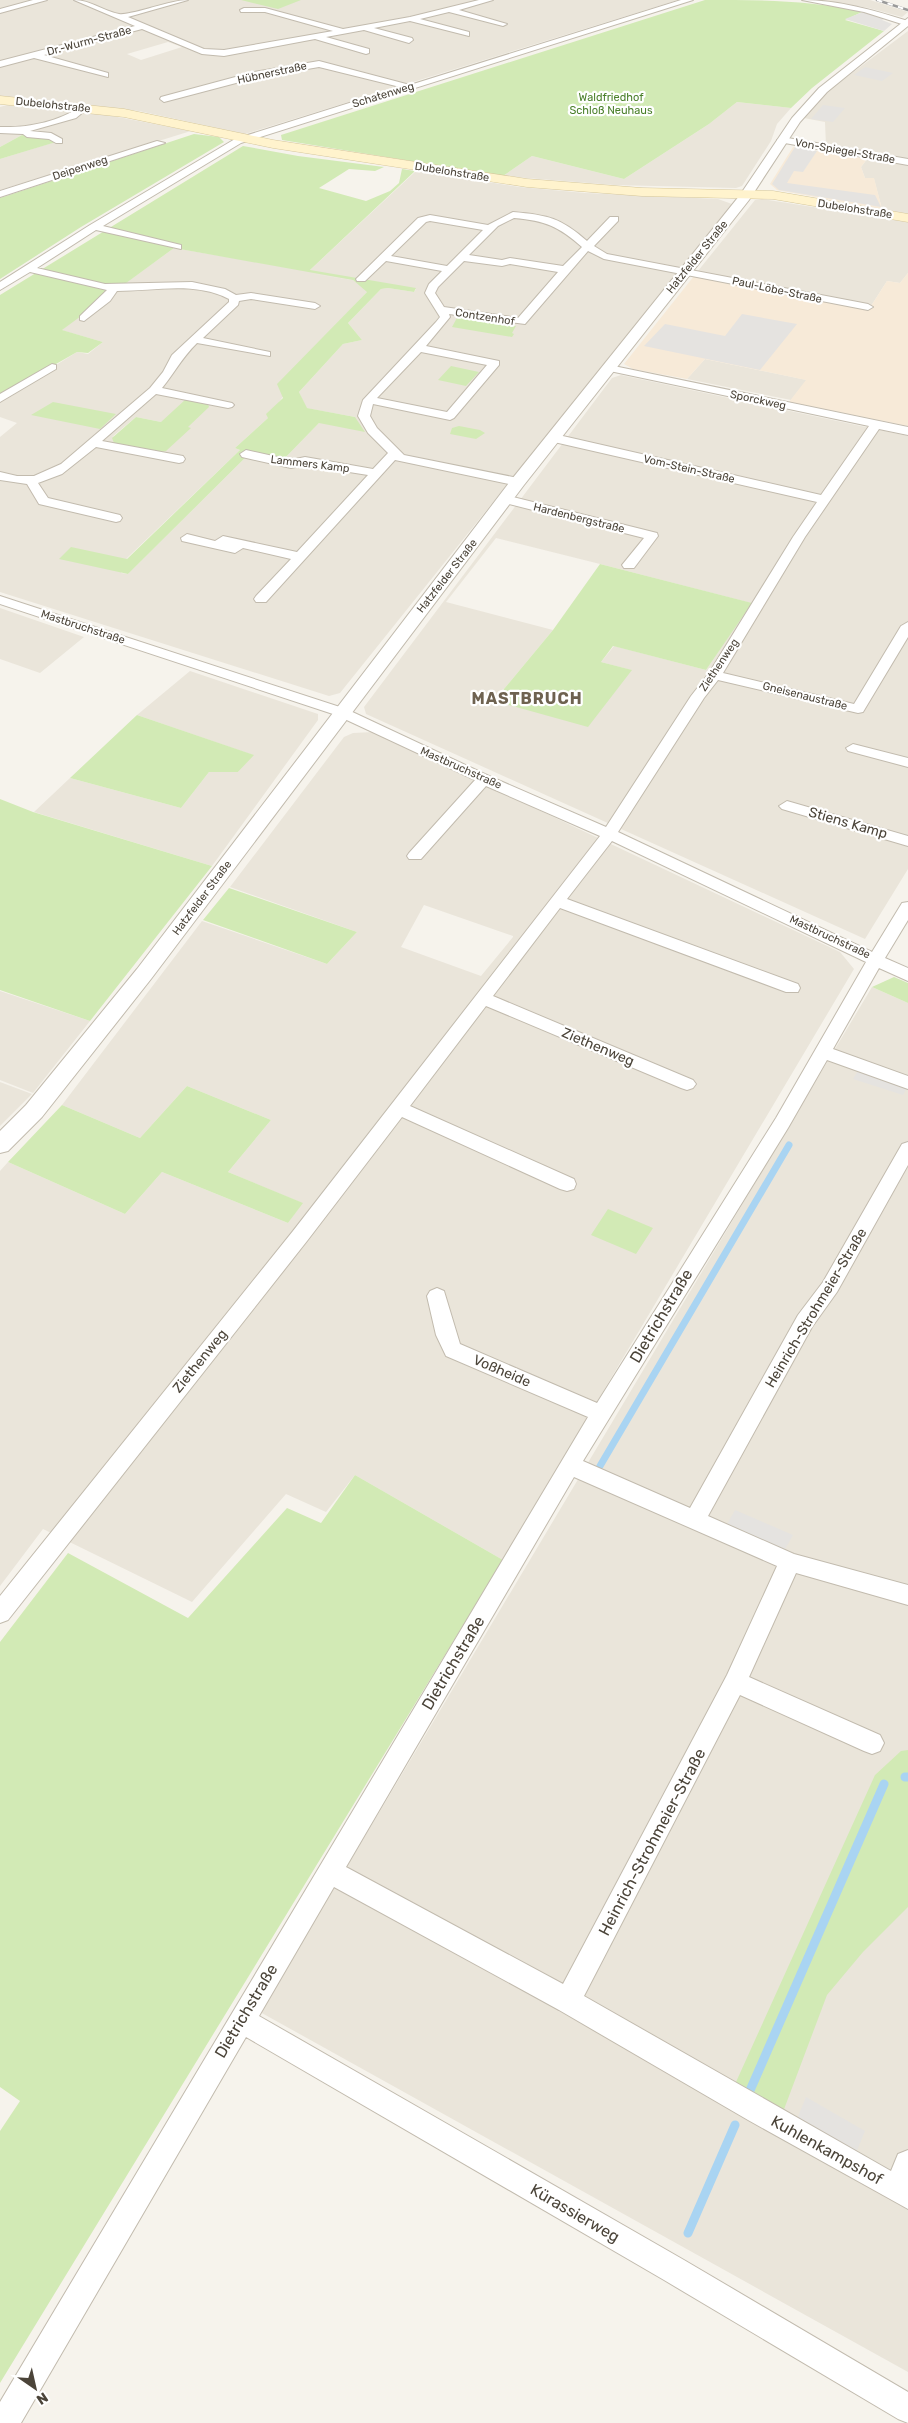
<svg xmlns="http://www.w3.org/2000/svg" width="908" height="2423" font-family="Rubik,sans-serif">
<style>
.residential{fill:#eae5da;fill-rule:evenodd}
.commercial{fill:#f7ead8}
.green{fill:#d2eab5}
.parking{fill:#e5e3e0}
.lines{fill:none;stroke-linecap:round;stroke-linejoin:round}
.stream-far1{stroke:#a9d4f2;stroke-width:7}
.stream{stroke:#a9d4f2;stroke-width:9}
.minor-casing{stroke:#c2bbae;stroke-width:2}
.tertiary-casing{stroke:#c2bbae;stroke-width:2}
.secondary-casing{stroke:#d6c79b;stroke-width:1}
.minor{fill:#fff;fill-rule:evenodd}
.tertiary{fill:#fff;fill-rule:evenodd}
.secondary{fill:#fff3cd;fill-rule:evenodd}
.rail-casing{stroke:#9a9a9a;stroke-width:2.5}
.rail{stroke:#fff;stroke-width:2;stroke-dasharray:5.5;stroke-linecap:butt}
.labels{text-anchor:middle;dominant-baseline:central;stroke-width:4.5;stroke-linejoin:round;paint-order:stroke}
.far-street-label{font-size:11px;fill:#4b4439;stroke:#fff}
.far-park-label{font-size:11px;fill:#4a7f2a;stroke:#fff}
.street-label{font-size:14px;fill:#4b4439;stroke:#fff}
.far-district-label{font-size:16px;font-weight:bold;letter-spacing:1px;fill:#6e6250;stroke:#fff}
.near-street-label{font-size:16px;fill:#4b4439;stroke:#fff}
</style>
<rect width="100%" height="100%" fill="#f6f3ec"/>
<!-- residential -->
<path class="residential" d="M0,0H678L245,134L139,111L0,96ZM168,42L182,47L141,60L127,54Z
M820,0H870L908,12L902,17L869,8Z
M908,31V214L882,209L874,179L865,178L861,167L867,159L866,151L826,146L825,122L804,118L828,91Z
M737,102L791,108L777,124L771,141L742,186L736,188L614,185L503,176L532,156L624,179L709,124Z
M7,105L107,115L191,131L0,190V159L55,142L22,135L0,147V107Z
M416,171L519,187L585,193L718,199L732,204L340,693L329,696L0,592V437L17,423L0,417V400L77,352L88,354L103,342L61,330L174,248L309,271ZM307,273L416,289L414,292L388,288L381,289L348,323L362,340L343,344L299,392L306,408L355,417L319,423L284,459L251,452L128,574L121,573L127,558L240,450L235,448L268,418L325,336L368,291L353,280ZM136,417L161,422L112,437Z
M762,199L908,222V273L900,283L887,281L871,306L698,271L755,200Z
M705,359L807,380L791,400L687,379Z
M621,375L908,436V869L865,939L366,714L364,707L612,378ZM496,538L600,564L751,603L706,670L614,646L601,662L631,670L494,701L553,630L446,602Z
M0,608L84,637L40,673L0,659Z
M190,671L318,714V720L212,866L34,812L70,778L181,808L209,772H238L253,755L137,715Z
M373,732L840,952L854,969L503,1560L355,1475L326,1512L286,1494L192,1602L43,1529L0,1586V1171L8,1162L125,1214L162,1172L288,1223L302,1203L228,1172L271,1120L187,1086L140,1138L62,1105L202,921L327,964L357,932L230,887L344,737L353,733ZM424,905L513,936V937L481,976L401,947Z
M872,987L908,1003V2372L260,2012Z
M0,991L90,1021L33,1093L0,1080Z
M0,1082L32,1094L0,1126Z"/>
<!-- commercial -->
<path class="commercial" d="M793,147L867,159L861,167L865,178H874L882,209L777,190L770,184Z
M698,271L871,306L887,281L900,283L908,273V426L789,402L806,380L705,359L687,379L633,369L624,364Z"/>
<!-- green -->
<path class="green" d="M241,0H301L278,9Z
M705,0C758,0 810,0 862,12L845,20L884,31L812,88L791,108L737,102L709,124L624,179L532,156L503,176L282,140L281,135Z
M194,134L219,137L224,142L81,227L0,279V198Z
M22,135L50,139L56,142L0,159V147Z
M243,146L298,156L384,167L375,171L349,169L319,188L366,201L390,191L399,183L402,169L415,171L310,270L416,288L414,292L388,288L381,289L348,323L362,340L343,344L299,392L307,408L355,417L365,432L319,423L284,459L251,452L128,574L59,559L71,547L127,559L240,450L235,448L268,418L266,414L283,398L277,384L367,292L353,280L174,248L62,330L103,342L88,353L77,352L0,396V295Z
M458,316L516,326L512,333L514,334L512,337L452,327Z
M451,366L479,372L466,386L438,380Z
M186,399L208,404L209,407L188,427L191,428L166,451L161,452L114,443L112,438L136,417L161,422Z
M53,402L116,414L100,429L31,415Z
M459,426L480,430L485,433L476,439L450,434L452,428Z
M600,564L752,603L706,670L613,646L601,662L632,670L588,727L494,701L553,630Z
M137,715L254,755L238,772H209L181,808L70,778Z
M0,799L33,812L212,866L90,1021L0,990Z
M229,888L357,932L327,964L203,920Z
M894,977L908,983V1003L872,987Z
M187,1086L271,1120L228,1172L303,1203L288,1223L162,1172L125,1214L8,1162L62,1105L140,1138Z
M608,1209L653,1228L636,1254L591,1235Z
M355,1475L503,1560L0,2383V2131L20,2101L0,2087V1642L68,1553L188,1618L287,1508L321,1523Z
M908,1750V1907L863,1952L827,1995L783,2112L736,2082L875,1775L901,1751Z"/>
<!-- parking -->
<path class="parking" d="M863,12L885,18L882,20L892,24L884,31L845,19Z
M865,67L893,73L882,81L854,75Z
M823,105L845,108L833,122L811,119Z
M795,147L817,151L803,172L794,171L787,183L875,195L881,207L779,190L772,184Z
M742,314L797,324L760,370L644,346L665,324L725,336Z
M859,1069L908,1086L903,1095L853,1079Z
M735,1510L793,1535L784,1551L726,1526Z
M806,2097L865,2131L856,2153L797,2119Z"/>
<g class="lines">
<!-- stream-far1 -->
<path class="stream-far1" d="M600,1466L789,1145"/>
<!-- stream -->
<path class="stream" d="M905,1777H908
M748,2095L884,1784
M688,2233L735,2125"/>
<!-- minor casing -->
<g class="minor-casing">
<path id="minor" d="M33,0H47L0,13V9Z
M74,0C91,0 103,11 119,14C130,16 170,0 188,0L128,17L204,49L224,50L333,31L265,12H241L240,10L244,8H265L343,29L410,17L479,0H493L459,10L507,24L503,26L449,12L420,19L469,32V36L410,21L374,28L412,38L413,40L409,43L364,30L326,37L369,49V53L366,54L315,39L224,56L202,54L142,29L44,55L108,73V77L34,58L0,67V61L135,26Z
M681,0H693L241,143L103,226L181,245V249L96,230L37,268L105,284L192,282L225,289L236,295L251,293L315,303L320,306L315,309L251,299L239,301L238,305L203,338L270,352V356L197,343C181,359 175,372 162,388L232,403L234,405L232,407L228,408L156,394L102,441L183,456L185,459L183,462L179,463L96,447L62,474L38,483L48,498L120,515L122,518L120,521L116,522L39,504L27,484L0,480V472L17,476H34L61,464L150,388L163,372L172,355L229,302V299C194,281 155,291 117,291L110,301L84,321L80,320V316L107,290L30,272L0,290V282L90,225L235,139L400,87L319,67L255,78L164,102L160,99L161,97L254,72L319,61L410,85Z
M802,0C839,0 873,10 908,21V26L864,12Z
M81,106L88,108L76,118L30,131L51,133L62,139V143H56L49,139L27,137L23,134L0,133V127C27,128 59,122 81,106Z
M782,137L908,159V165L779,142L777,140Z
M157,141L165,143L0,197V191Z
M513,212C548,215 561,218 587,241L610,217H618V221L594,246L607,254L868,304L873,307L868,310L604,259L588,251L525,324L449,314L450,317L426,346L499,361V365L454,418L450,420L373,404L370,416L377,428L404,455L518,478L524,482L518,486L395,460L266,602H256L254,599L256,596L291,559L243,548L235,553L182,541L181,538L187,534L215,541L223,536L297,552L368,475L305,465L291,468L242,457L240,454L246,450L291,460L305,457L373,469L388,453L368,433L358,416L363,400L436,322L440,317L425,293L429,284L442,271L386,261L365,281H357L356,279L418,218L430,215L488,225ZM514,218C546,221 558,226 582,247L563,266L510,258L502,260L469,255L498,226ZM430,221L483,230L447,266L391,256L426,222ZM464,261L502,266L510,264L558,272L518,318L444,307L435,293L438,287ZM421,352L487,365L447,412L377,398Z
M52,364L56,365V369L0,402V394Z
M609,365L908,427V435L879,429L805,537L723,673L854,704L901,626L908,622V637L863,712L858,713L718,680L704,698L618,832L872,952L902,903L908,902V920L885,958L908,968V981L879,968L833,1049L908,1076V1089L827,1060L788,1128L583,1461L690,1508L798,1315L823,1282L902,1144L908,1142V1165L837,1292L812,1327L708,1516L794,1554L908,1585V1605L796,1573L749,1677L880,1735L884,1743L880,1751L872,1754L864,1751L740,1695L584,1996L891,2171L898,2154L908,2150V2209L748,2120L559,2010L334,1887L259,2016L684,2260L908,2392V2423L898,2419L664,2280L246,2037L21,2423H0V2402L588,1417L446,1356L436,1335L427,1296L430,1291L437,1288L444,1291L460,1344L597,1403L776,1118L866,962L612,841L567,899L798,984L800,988L798,992H786L560,908L493,996L693,1080L696,1084L693,1088L687,1090L681,1088L486,1006L410,1106L574,1179L576,1184L574,1189L567,1191L560,1189L402,1117L307,1241L8,1620L0,1623V1596L293,1231L600,836L486,786L421,859H409L407,856L409,853L475,780L336,715L0,604V596L346,709L489,776L606,827L691,696L709,673L793,537L817,502L554,442L548,438L554,434L821,495L869,426L605,370V366ZM574,1477L777,1566L727,1675L563,1984L346,1867Z
M505,495L657,533L658,536L634,568H624L622,565L644,538L501,502L499,499Z
M853,744L908,758V767L848,751L846,748Z
M787,801L908,836V846L782,809L779,806Z"/>
</g>
<!-- tertiary casing -->
<g class="tertiary-casing">
<path id="tertiary" d="M908,18V26L827,92L800,122L749,200L524,485L151,979L42,1117L8,1151L0,1153V1131L26,1105L137,969L512,479L740,195L792,118L819,88Z"/>
</g>
<!-- secondary casing -->
<g class="secondary-casing">
<path id="secondary" d="M0,96L124,109L273,140L527,179L642,188L773,191L908,214V222L773,199L642,196L527,187L273,148L124,117L0,104Z"/>
</g>
<!-- minor -->
<use href="#minor" class="minor"/>
<!-- tertiary -->
<use href="#tertiary" class="tertiary"/>
<!-- secondary -->
<use href="#secondary" class="secondary"/>
<!-- rail casing -->
<g class="rail-casing">
<path id="rail" d="M877,0L908,10"/>
</g>
<!-- rail -->
<use href="#rail" class="rail"/>
</g>
<g class="labels">
<!-- far-street labels -->
<g class="far-street-label">
<text transform="translate(89 41) rotate(-15)">Dr.-Wurm-Straße</text>
<text transform="translate(272 73) rotate(-12)">Hübnerstraße</text>
<text transform="translate(383 95) rotate(-17)">Schatenweg</text>
<text transform="translate(53 105) rotate(6)">Dubelohstraße</text>
<text transform="translate(845 151) rotate(10)">Von-Spiegel-Straße</text>
<text transform="translate(80 168) rotate(-18)">Deipenweg</text>
<text transform="translate(452 172) rotate(9)">Dubelohstraße</text>
<text transform="translate(855 209) rotate(9)">Dubelohstraße</text>
<text transform="translate(697 257) rotate(-51)">Hatzfelder Straße</text>
<text transform="translate(777 290) rotate(12)">Paul-Löbe-Straße</text>
<text transform="translate(485 317) rotate(9)">Contzenhof</text>
<text transform="translate(758 400) rotate(12)">Sporckweg</text>
<text transform="translate(310 464) rotate(7)">Lammers Kamp</text>
<text transform="translate(689 469) rotate(13)">Vom-Stein-Straße</text>
<text transform="translate(579 518) rotate(14)">Hardenbergstraße</text>
<text transform="translate(447 576) rotate(-52)">Hatzfelder Straße</text>
<text transform="translate(83 627) rotate(18)">Mastbruchstraße</text>
<text transform="translate(719 665) rotate(-56)">Ziethenweg</text>
<text transform="translate(805 696) rotate(14)">Gneisenaustraße</text>
<text transform="translate(461 768) rotate(24)">Mastbruchstraße</text>
<text transform="translate(202 898) rotate(-53)">Hatzfelder Straße</text>
<text transform="translate(830 937) rotate(25)">Mastbruchstraße</text>
</g>
<!-- far-park labels -->
<g class="far-park-label">
<text x="611" y="97">Waldfriedhof<tspan x="611" dy="13">Schloß Neuhaus</tspan></text>
</g>
<!-- street labels -->
<g class="street-label">
<text transform="translate(848 823) rotate(16)">Stiens Kamp</text>
<text transform="translate(598 1047) rotate(23)">Ziethenweg</text>
<text transform="translate(816 1308) rotate(-59)">Heinrich-Strohmeier-Straße</text>
<text transform="translate(200 1361) rotate(-51)">Ziethenweg</text>
<text transform="translate(502 1371) rotate(23)">Voßheide</text>
</g>
<!-- far-district labels -->
<g class="far-district-label">
<text x="527" y="698">MASTBRUCH</text>
</g>
<!-- near-street labels -->
<g class="near-street-label">
<text transform="translate(661 1316) rotate(-59)">Dietrichstraße</text>
<text transform="translate(453 1663) rotate(-59)">Dietrichstraße</text>
<text transform="translate(652 1842) rotate(-62)">Heinrich-Strohmeier-Straße</text>
<text transform="translate(246 2011) rotate(-59)">Dietrichstraße</text>
<text transform="translate(827 2150) rotate(29)">Kuhlenkampshof</text>
<text transform="translate(575 2213) rotate(30)">Kürassierweg</text>
</g>
</g>
<!-- north arrow -->
<g transform="translate(35 2388) rotate(146)" stroke="#ffffff" stroke-width="4" paint-order="stroke">
<path d="M0-4L9 19L0 12L-9 19Z" fill="#4b4439"/>
<text y="-8" font-size="14" font-weight="bold" text-anchor="middle" fill="#4b4439">N</text>
</g>
</svg>
